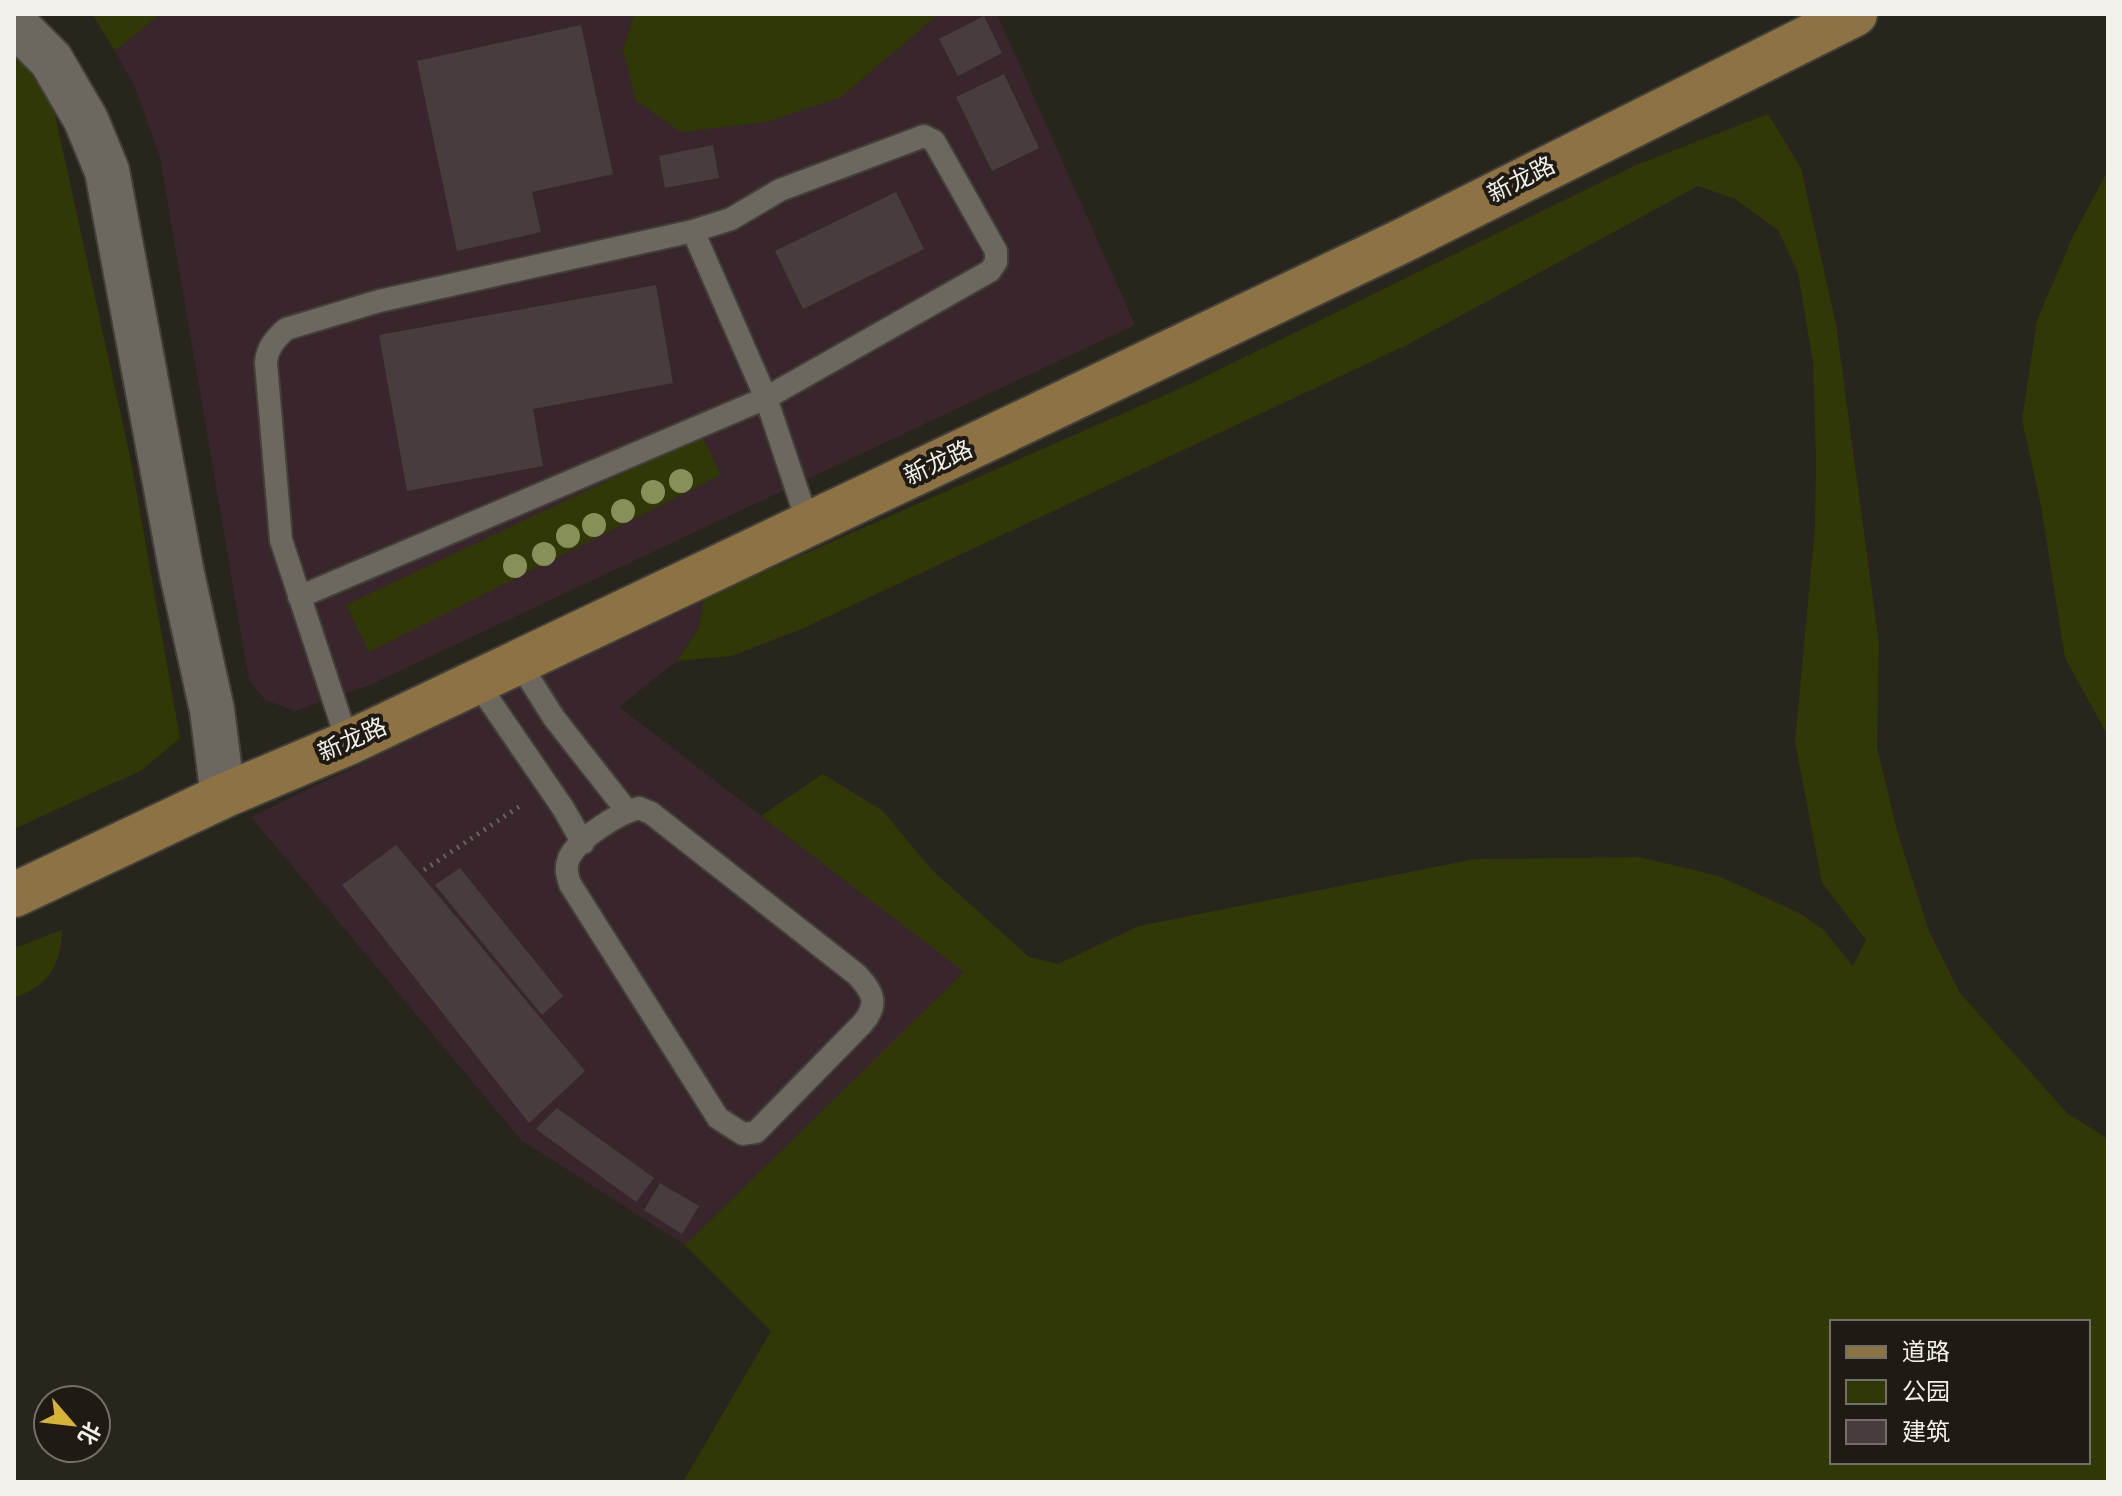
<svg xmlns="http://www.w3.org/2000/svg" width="2122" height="1496" font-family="Montserrat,'Noto Sans SC',sans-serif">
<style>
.commercial{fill:#39262d}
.green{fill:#303807;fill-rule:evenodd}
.building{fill:#473d3c}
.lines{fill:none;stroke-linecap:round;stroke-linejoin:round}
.service-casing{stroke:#424039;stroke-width:26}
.minor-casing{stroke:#424039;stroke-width:48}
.primary-casing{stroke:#424039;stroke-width:48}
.path{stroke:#67645d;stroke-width:5;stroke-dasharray:2 6;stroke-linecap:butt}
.service{stroke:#6c6860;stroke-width:22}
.minor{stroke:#6c6860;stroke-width:44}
.primary{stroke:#8d7344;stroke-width:44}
.tree{fill:#869058}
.labels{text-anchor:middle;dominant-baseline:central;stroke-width:8;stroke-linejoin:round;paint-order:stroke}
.street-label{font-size:24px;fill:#f2f0eb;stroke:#1f1b14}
</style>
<rect width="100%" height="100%" fill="#28251d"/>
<!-- commercial -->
<path class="commercial" d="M161,14H634L623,50L766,122L841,97L939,14H997L1135,325L370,685L295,711L265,700L249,680L160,157L135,87L115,51Z
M704,598L699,627L677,661L619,707L965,972L685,1245L521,1140L251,817Z"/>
<!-- green -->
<path class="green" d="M92,14H161L115,51Z
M634,14H939L841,97L766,122L681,132L636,101L623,50Z
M14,47L54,110L131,461L180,738L142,770L14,829Z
M1768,114L1801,168L1836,324L1879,644L1877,747L1898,834L1929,931L1960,993L2067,1113L2108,1139V1482H683L771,1331L685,1245L964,972L761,816L823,774L883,811L931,869L1029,957L1058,964L1139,926L1475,859L1639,857L1719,876L1799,913L1823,929L1853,966L1866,940L1822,883L1795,742L1815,526L1816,459L1813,363L1798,273L1778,230L1735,199L1698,186L1407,345L804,628L732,656L677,661L699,627L704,598L1190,384L1636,165ZM1832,1322H2088V1462H1832Z
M2108,170V736L2065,658L2041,506L2022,420L2037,320L2074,234Z
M702,436L721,475L369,652L346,605Z
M62,930C61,966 49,985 14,998V948Z"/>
<!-- building -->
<path class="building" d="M984,16L1002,53L958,76L939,39Z
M581,25L613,174L532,192L541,232L457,251L417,61Z
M1004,74L1039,148L992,171L956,97Z
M713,145L719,178L665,188L659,156Z
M896,192L924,249L803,309L775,251Z
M656,285L673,383L533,409L543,466L407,491L379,335Z
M396,845L585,1071L529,1123L342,885Z
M460,868L563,996L542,1015L435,885Z
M557,1108L654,1178L636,1202L536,1129Z
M660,1183L699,1206L682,1234L644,1210Z"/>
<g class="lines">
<!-- service casing -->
<g class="service-casing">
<path id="service" d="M299,597L766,398L693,231
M518,661L554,718L627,811
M476,681L563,808L583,843
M348,743L281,540L266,363C267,348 275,339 286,329L379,301L693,231L731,219L780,190L924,136L934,141L996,251V262L990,271L766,398L808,523
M639,808L651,813L856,974C874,992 879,1005 862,1024L756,1132L743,1134L718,1118L570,884C567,875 565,868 569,858C579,838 618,813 639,808Z"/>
</g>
<!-- minor casing -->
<g class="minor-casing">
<path id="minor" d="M14,23L51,60L86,120L107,171L182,574L212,710L223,796"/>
</g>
<!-- primary casing -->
<g class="primary-casing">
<path id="primary" d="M14,895L223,796L348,743L1036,416L1402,241L1855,14"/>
</g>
<!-- path -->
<path class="path" d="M424,870L523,804"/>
<!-- service -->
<use href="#service" class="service"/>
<!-- minor -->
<use href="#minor" class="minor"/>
<!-- primary -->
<use href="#primary" class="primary"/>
</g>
<!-- trees -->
<g class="tree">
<circle cx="681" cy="481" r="12"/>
<circle cx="653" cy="492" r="12"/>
<circle cx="623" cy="511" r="12"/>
<circle cx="594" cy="525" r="12"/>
<circle cx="568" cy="536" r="12"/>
<circle cx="544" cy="554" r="12"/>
<circle cx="515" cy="566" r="12"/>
</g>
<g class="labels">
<!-- street labels -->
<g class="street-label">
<text transform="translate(1521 179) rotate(-27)">新龙路</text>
<text transform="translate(938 462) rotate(-25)">新龙路</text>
<text transform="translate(352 739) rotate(-24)">新龙路</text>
</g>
</g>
<!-- border -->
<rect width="2122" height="1496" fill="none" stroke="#f2f0eb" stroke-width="32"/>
<!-- legend -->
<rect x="1830" y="1320" width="260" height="144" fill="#1f1b14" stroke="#73706a" stroke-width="2"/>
<rect x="1846" y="1346" width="40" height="12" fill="#8d7344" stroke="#73706a" stroke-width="2"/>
<text x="1902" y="1360" font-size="24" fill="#f2f0eb">道路</text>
<rect x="1846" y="1380" width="40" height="24" fill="#303807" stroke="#73706a" stroke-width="2"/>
<text x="1902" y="1400" font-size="24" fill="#f2f0eb">公园</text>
<rect x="1846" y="1420" width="40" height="24" fill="#473d3c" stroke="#73706a" stroke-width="2"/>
<text x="1902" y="1440" font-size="24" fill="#f2f0eb">建筑</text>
<!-- north arrow -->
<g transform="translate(72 1424) rotate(118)"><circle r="38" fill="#1f1b14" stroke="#73706a" stroke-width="2"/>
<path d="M0-6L14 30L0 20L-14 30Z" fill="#d6b534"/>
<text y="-12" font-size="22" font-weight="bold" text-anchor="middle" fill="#f2f0eb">北</text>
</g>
</svg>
